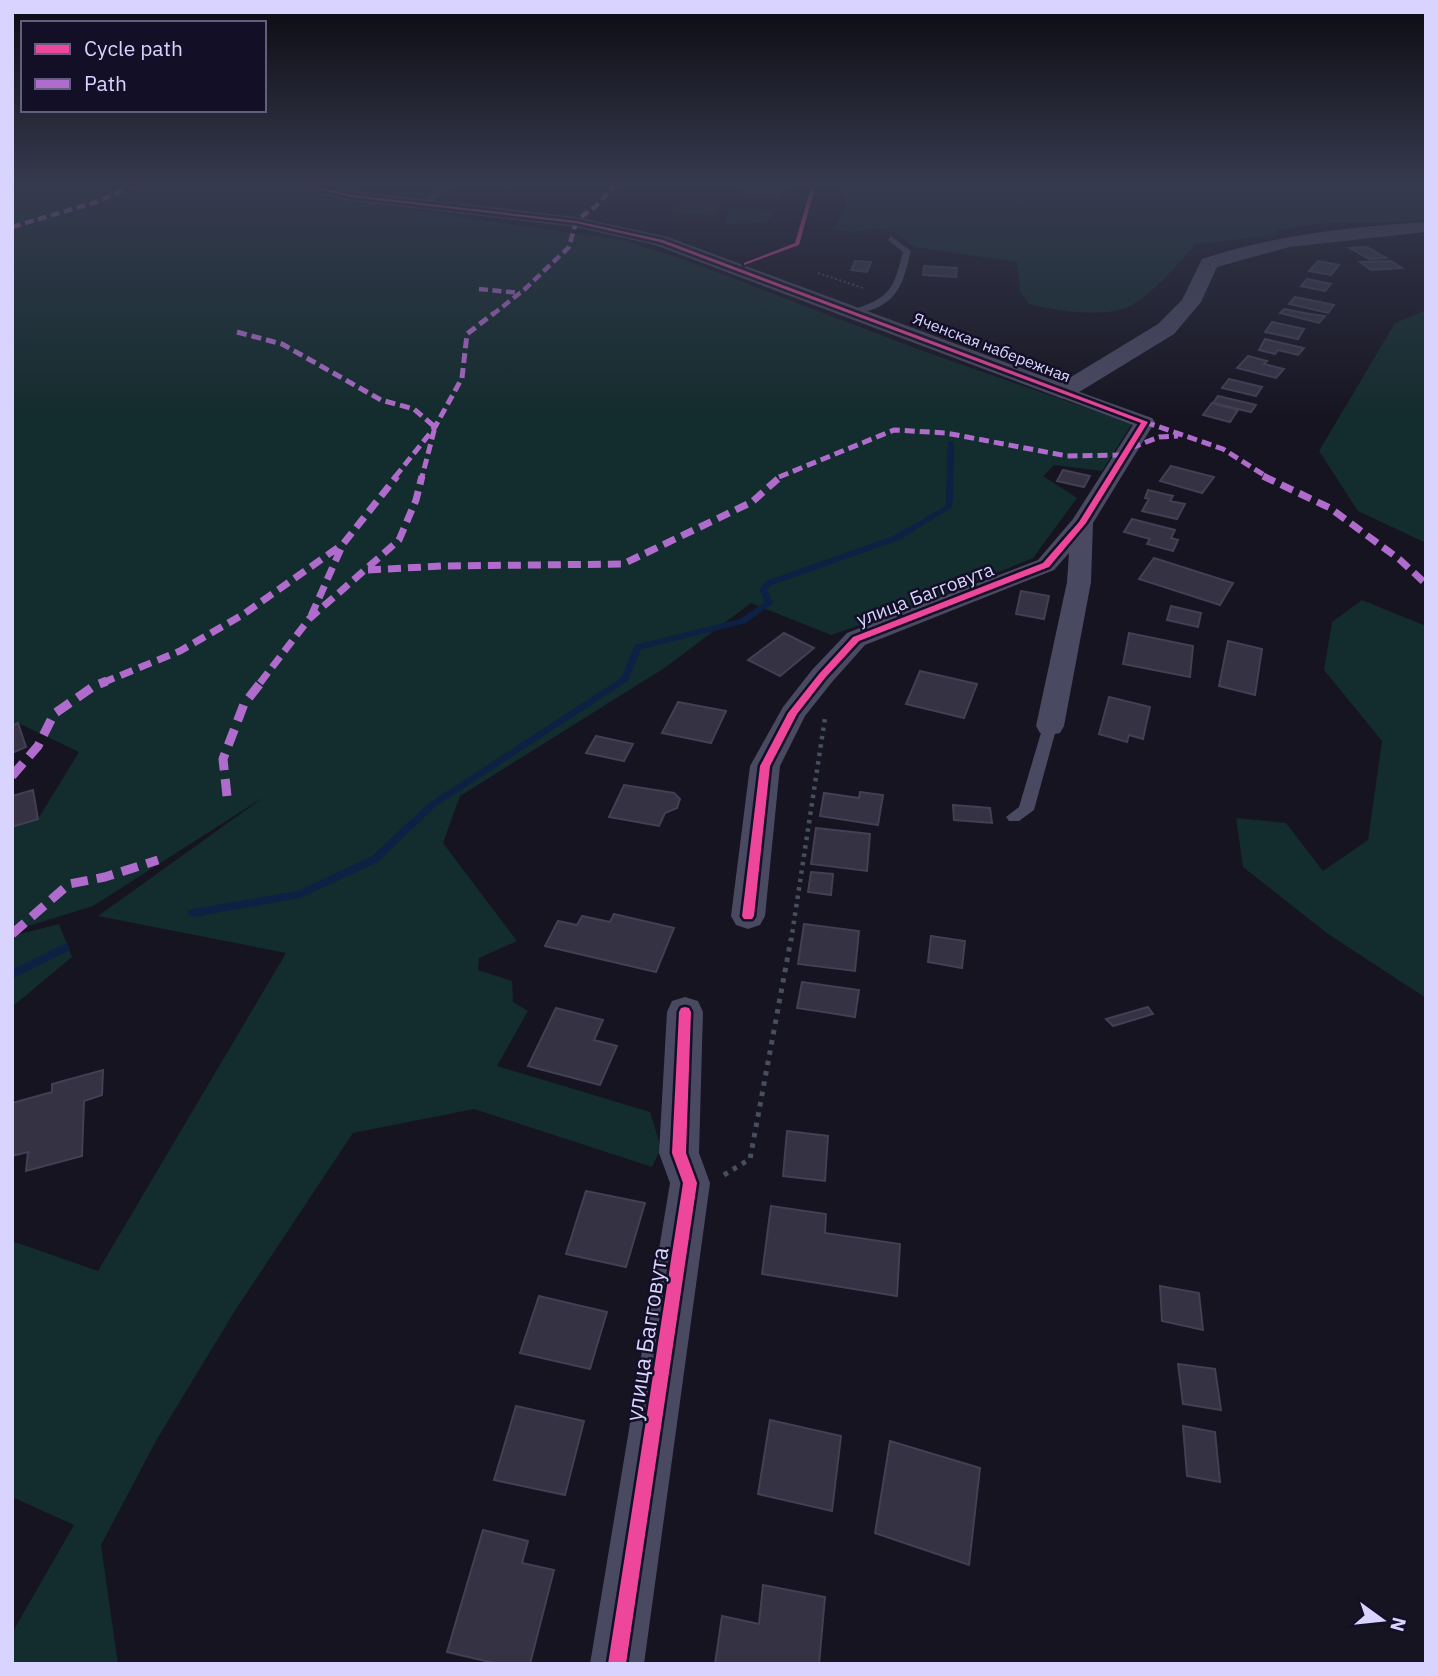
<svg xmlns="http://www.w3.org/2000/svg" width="1438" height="1676" font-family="'IBM Plex Sans',sans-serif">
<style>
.green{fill:#132c2d}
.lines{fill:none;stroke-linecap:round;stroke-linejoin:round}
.stream{fill:#0d2144;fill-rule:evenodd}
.building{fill:#343243;stroke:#433f54;stroke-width:2}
.path-far2{stroke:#44505f;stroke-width:2;stroke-dasharray:2 2.5;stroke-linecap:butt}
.path-far1{stroke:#44505f;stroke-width:4.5;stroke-dasharray:3.5 5;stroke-linecap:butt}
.path{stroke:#44505f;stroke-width:5;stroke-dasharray:4.5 6;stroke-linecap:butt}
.service{fill:#4a4962;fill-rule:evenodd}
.minor{fill:#4a4962;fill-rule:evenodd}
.tertiary{fill:#4a4962;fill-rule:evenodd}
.quiet-far3{stroke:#b06ccc;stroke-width:4.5;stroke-dasharray:9 4.5;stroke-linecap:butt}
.quiet-far2{stroke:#b06ccc;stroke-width:5;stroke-dasharray:10 5;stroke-linecap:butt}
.quiet-far1{stroke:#b06ccc;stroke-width:7;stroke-dasharray:13 7;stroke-linecap:butt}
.quiet{stroke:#b06ccc;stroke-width:9;stroke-dasharray:17 9;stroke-linecap:butt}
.cycleway-casing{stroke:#130f26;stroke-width:5}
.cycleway{fill:#ed469a;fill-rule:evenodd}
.labels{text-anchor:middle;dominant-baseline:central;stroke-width:5;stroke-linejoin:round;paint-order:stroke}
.far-street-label{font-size:16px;fill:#d9d4ff;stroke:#130f26}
.street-label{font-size:19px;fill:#d9d4ff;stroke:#130f26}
.near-street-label{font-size:23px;fill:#d9d4ff;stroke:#130f26}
</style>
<rect width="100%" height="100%" fill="#161421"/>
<!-- green -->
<path class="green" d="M12,184H272L318,196L361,203L622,240L685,260L923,351L1132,424L1102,471L1054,465L1043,476L1077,498L1033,558L911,608L831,635L751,603L666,667L460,796L443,843L517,941L479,958L478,970L512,981L513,1002L528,1011L497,1066L650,1112L661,1148L652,1167L474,1109L353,1133L236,1309L157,1439L101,1545L118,1664H12V1633L74,1525L12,1497V1241L98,1271L286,953L98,916L264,797L93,906L12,931V827L38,819L79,752L18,723L12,726Z
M750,184L787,186L779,199L737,195Z
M840,184H1313V187L1335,184H1426V219L1406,222L1327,223L1276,230V235L1196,244C1176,266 1158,289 1132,305C1109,319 1054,311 1029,304L1020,291L1017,262L914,247L894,232L879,229L850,232L834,229L847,205Z
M683,200L719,201L720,205L714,216L671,212Z
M730,208L765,210L773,213L766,223L726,224Z
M1426,310V543L1358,511L1319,451L1395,323Z
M1362,600L1426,626V998L1328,934L1243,867L1236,818L1286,823L1323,871L1368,840L1382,741L1324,670L1332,622Z
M59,924L72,957L12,1007V936Z"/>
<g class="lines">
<!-- stream -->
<path class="stream" d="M949,441L954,442L953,499L951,508L899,540L772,585L767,590L773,603L746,623L641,649L628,681L435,807L378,862L300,898L193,917L189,916L188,913L189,910L193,909L298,891L372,856L429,803L621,678L635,645L740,619L765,602L759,590L766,581L893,536L946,506L947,450Z
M64,944L68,945L69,948L68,951L12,979V970Z"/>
</g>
<!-- building -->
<path class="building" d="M1367,247L1386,258L1369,259L1350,248Z
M855,261L871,262L867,272L851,270Z
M1318,261L1339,265L1331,275L1309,271Z
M1391,261L1402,268L1371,270L1360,262Z
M924,266L957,268L956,277L923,275Z
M1307,279L1331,284L1325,291L1301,286Z
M1295,297L1334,305L1328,313L1289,304Z
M1284,309L1310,314L1325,316L1319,323L1280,313Z
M1272,322L1304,329L1298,339L1265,332Z
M1265,339L1304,348L1298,355L1278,350L1275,354L1259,350Z
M1248,356L1267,361L1264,364L1284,369L1276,378L1237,368Z
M1229,379L1262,387L1256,396L1222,388Z
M1218,396L1256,405L1251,412L1213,403Z
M1212,403L1238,410L1230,422L1203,415Z
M1171,466L1214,477L1202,493L1160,481Z
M1063,470L1090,476L1084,487L1057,481Z
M1148,490L1173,496L1170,501L1185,504L1177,519L1142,511L1149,499L1145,498Z
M1132,519L1175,530L1171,538L1178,540L1173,551L1147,544L1150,539L1124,532Z
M1154,558L1233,583L1220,605L1139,579Z
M1021,591L1049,596L1044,619L1016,614Z
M1171,606L1201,613L1198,627L1167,620Z
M784,633L814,648L780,676L748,660Z
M1129,633L1193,646L1190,677L1123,664Z
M1228,641L1262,649L1255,695L1219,686Z
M920,671L977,684L964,718L906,704Z
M1109,697L1150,707L1143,739L1129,735L1127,742L1099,734Z
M678,702L726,711L711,743L662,733Z
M18,723L26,747L12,753V726Z
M596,736L633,744L624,761L586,753Z
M624,785L674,793L680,799L677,808L665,813L659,826L609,817Z
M33,790L38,819L12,827V796Z
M860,792L883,795L878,825L820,816L824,793L859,798Z
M953,805L990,808L992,823L954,820Z
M816,828L870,834L867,871L811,864Z
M811,872L833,874L831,895L808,892Z
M614,914L674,928L656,972L545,946L558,921L577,925L582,916L610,922Z
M804,924L859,931L855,971L798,964Z
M931,936L965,941L962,968L928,962Z
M802,982L859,990L855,1017L797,1008Z
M1148,1007L1153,1014L1113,1026L1106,1019Z
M556,1008L603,1020L594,1040L617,1046L600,1085L528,1066Z
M103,1070L102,1095L84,1101L82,1156L26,1171L28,1152L12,1156V1103L52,1092V1084Z
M787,1131L828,1136L825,1181L783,1176Z
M586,1191L645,1203L626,1267L566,1254Z
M771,1206L826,1214L825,1233L900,1244L897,1296L762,1274Z
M1160,1286L1199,1293L1203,1330L1162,1321Z
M539,1296L607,1312L590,1369L520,1353Z
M1178,1364L1215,1369L1221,1410L1183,1404Z
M516,1406L584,1421L565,1495L494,1480Z
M770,1420L841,1436L832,1511L758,1494Z
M1183,1426L1215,1432L1220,1482L1187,1476Z
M890,1441L980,1468L969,1565L875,1533Z
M483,1530L528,1541L522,1563L554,1570L530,1664H498L447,1652Z
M763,1585L825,1597L819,1664H715L722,1616L759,1624Z"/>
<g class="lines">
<!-- path-far2 -->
<path class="path-far2" d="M818,273L863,288"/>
<!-- path-far1 -->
<path class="path-far1" d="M791,941L825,718"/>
<!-- path -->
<path class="path" d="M724,1175L750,1159L791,939"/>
<!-- service -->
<path class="service" d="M446,184H454L426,207H420V203Z
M891,236L911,251C904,277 901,298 874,309C866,311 859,314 852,314V310C891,297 893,290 903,252L888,240Z
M1050,721L1057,726L1034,810L1019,821H1009L1006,817L1019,807L1043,726Z"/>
<!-- minor -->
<path class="minor" d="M1063,386L1152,418L1155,422L1093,523L1091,582L1064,726L1060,733L1050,735L1040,733L1036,726L1067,582L1069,553L1054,570L865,645L832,682L805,716L780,766L765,916L760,925L748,929L736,925L731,916L750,766L783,707L812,670L847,633L1038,560L1073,519L1133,425L1056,396L1053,392L1056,388Z
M685,997L698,1001L703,1012L699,1153L710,1183L644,1664H590L670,1183L659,1153L667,1012L672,1001Z"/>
<!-- tertiary -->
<path class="tertiary" d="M289,184H321L351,191L576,217L668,237L1061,383L1158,324L1182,300L1202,259C1275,235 1349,227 1426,222V232L1289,247L1217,267L1201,302L1174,334L1071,397L1063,399L655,245L576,227L351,201L291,188Z"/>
<!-- quiet-far3 -->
<path class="quiet-far3" d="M581,217L595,207L616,184
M12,227L96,202L137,184
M479,289L520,293
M492,315L525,289L569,247L576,222"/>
<!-- quiet-far2 -->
<path class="quiet-far2" d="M237,332L282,344L381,400L414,409L435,427L422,477
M1145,422L1223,449L1267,477
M1131,448L1159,437L1178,436
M395,477L435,427L462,378L467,334L494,313
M779,477L894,430L946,433L1067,456L1124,455"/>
<!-- quiet-far1 -->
<path class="quiet-far1" d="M1263,476L1330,508L1399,559L1426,584
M368,570L442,566L623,564L752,502L781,476
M311,616L343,544L397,476
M102,683L180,651L244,614L343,544
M260,683L309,619L399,540L416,500L422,476"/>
<!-- quiet -->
<path class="quiet" d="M12,776L38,746L54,714L94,686L107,681
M227,796L223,759L244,704L262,681
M12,934L69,884L105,877L158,860"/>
<!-- cycleway casing -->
<g class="cycleway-casing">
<path id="cycleway" d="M295,184H305L351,195L576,221L663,240L1148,422L1086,523L1049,567L859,641L825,678L797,714L770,766L754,916L752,919H744L742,916L760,766L788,713L819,674L853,637L1043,563L1079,522L1141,423L660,242L576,223L351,197Z
M812,184H816L799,245L744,265V263L795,243Z
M685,1007L689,1008L691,1012L686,1153L697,1183L626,1664H608L683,1183L672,1153L679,1012L681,1008Z"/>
</g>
<!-- cycleway -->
<use href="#cycleway" class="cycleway"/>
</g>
<!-- sky -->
<linearGradient id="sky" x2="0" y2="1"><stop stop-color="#0c0b12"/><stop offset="0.44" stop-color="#363a4e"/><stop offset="1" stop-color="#363a4e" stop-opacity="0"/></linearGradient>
<rect width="1438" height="419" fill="url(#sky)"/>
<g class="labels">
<!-- far-street labels -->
<g class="far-street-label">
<text transform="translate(992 347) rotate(21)">Яченская набережная</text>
</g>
<!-- street labels -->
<g class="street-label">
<text transform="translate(925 594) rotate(-21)">улица Багговута</text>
</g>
<!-- near-street labels -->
<g class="near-street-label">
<text transform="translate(646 1334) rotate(-81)">улица Багговута</text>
</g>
</g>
<!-- border -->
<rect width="1438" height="1676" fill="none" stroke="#d9d4ff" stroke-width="28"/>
<!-- legend -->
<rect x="21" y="21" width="245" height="91" fill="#130f26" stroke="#625e7d" stroke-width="2"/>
<rect x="35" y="44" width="35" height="10" fill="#ed469a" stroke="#625e7d" stroke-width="2"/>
<text x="84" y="56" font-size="21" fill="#d9d4ff">Cycle path</text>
<rect x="35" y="79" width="35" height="10" fill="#b06ccc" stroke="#625e7d" stroke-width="2"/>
<text x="84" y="91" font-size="21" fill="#d9d4ff">Path</text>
<!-- north arrow -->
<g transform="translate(1382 1620) rotate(105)" stroke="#130f26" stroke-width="5" paint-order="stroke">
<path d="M0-5L12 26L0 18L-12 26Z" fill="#d9d4ff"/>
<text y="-10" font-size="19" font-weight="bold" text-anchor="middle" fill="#d9d4ff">N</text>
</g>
</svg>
